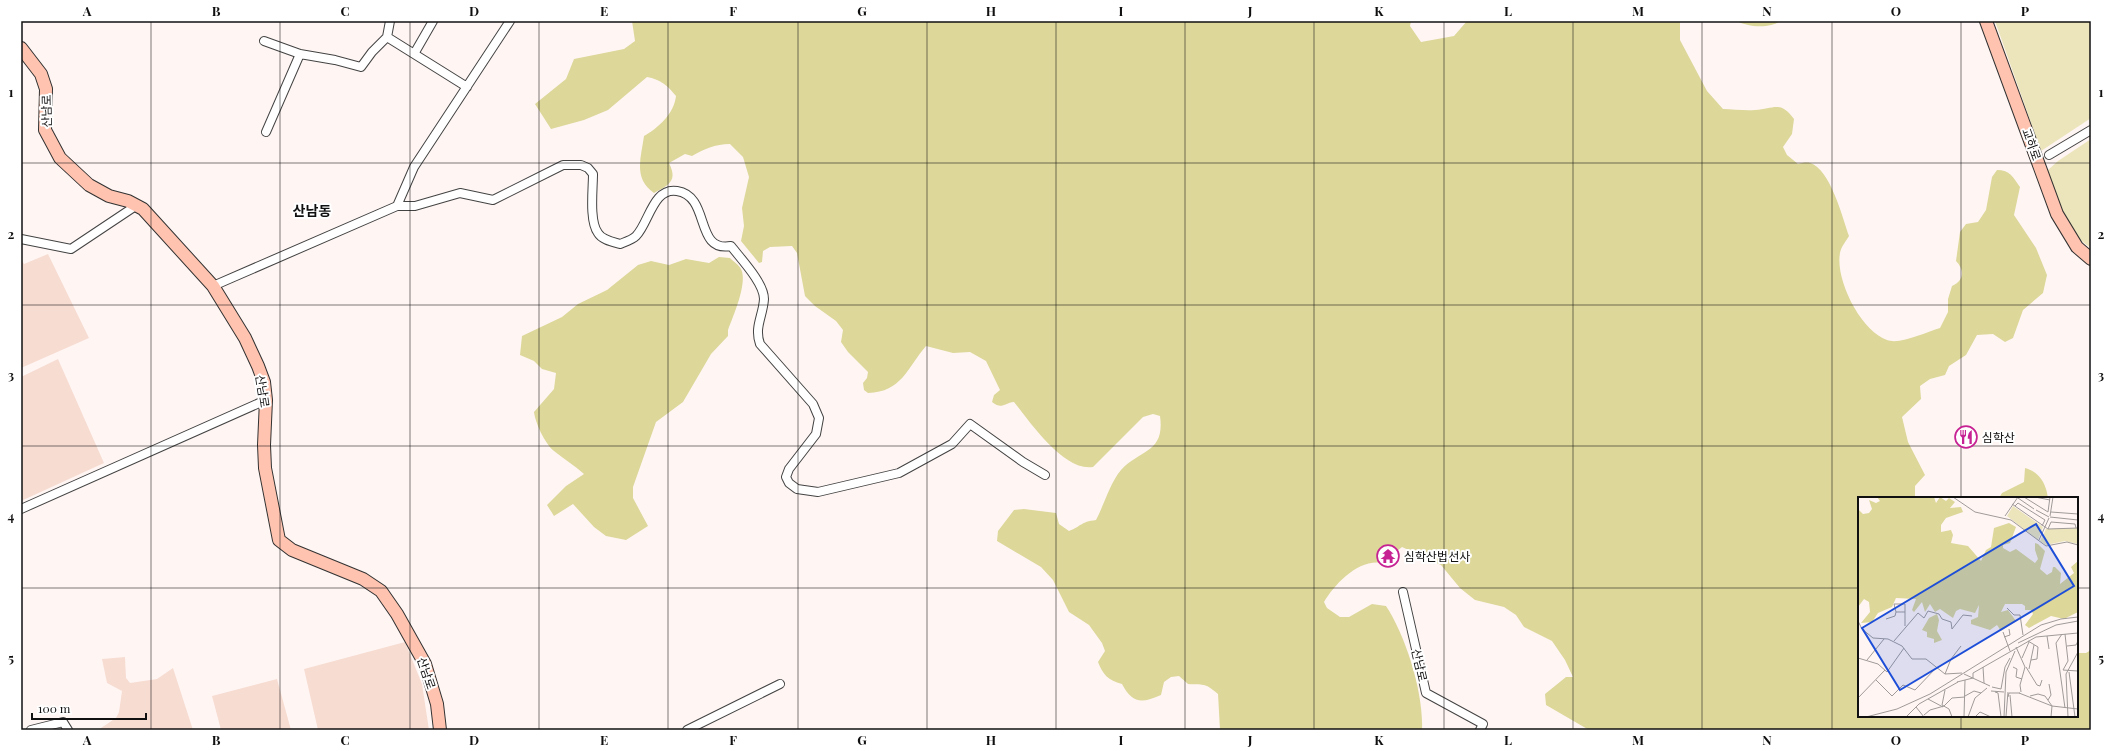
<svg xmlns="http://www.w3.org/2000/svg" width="2112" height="751" font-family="'Playfair Display','Noto Sans KR',serif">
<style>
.farmland{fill:#f7dcd2}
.green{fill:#ece4bb}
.forest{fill:#ddd79a}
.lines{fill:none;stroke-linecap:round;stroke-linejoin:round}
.street-casing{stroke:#434343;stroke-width:10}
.secondary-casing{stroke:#323232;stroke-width:14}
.street{stroke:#fff;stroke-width:8}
.secondary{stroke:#ffc3af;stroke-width:12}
.grid{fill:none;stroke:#101010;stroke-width:1;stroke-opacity:0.55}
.labels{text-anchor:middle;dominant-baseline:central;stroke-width:4;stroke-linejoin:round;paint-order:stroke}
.street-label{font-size:12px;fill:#101010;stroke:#fff}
.poi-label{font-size:12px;fill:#101010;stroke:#fff;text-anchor:start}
.quarter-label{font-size:14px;font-weight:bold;fill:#101010;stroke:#fff}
.inset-road{fill:none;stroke:#9f9a99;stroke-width:1}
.view{fill:#1d4ed8;fill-opacity:0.15;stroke:#1d4ed8;stroke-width:2}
.inset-edge{fill:none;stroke:#101010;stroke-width:2}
.neatline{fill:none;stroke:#101010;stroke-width:1.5}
.grid-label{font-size:13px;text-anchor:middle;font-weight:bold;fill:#101010}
</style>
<rect width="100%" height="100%" fill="#fff6f4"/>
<!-- farmland -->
<path class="farmland" d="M48,254L89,338L21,368V259L24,264Z
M58,359L104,463L21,501V377Z
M405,642L422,684L429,730H318L304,669Z
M125,657L126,678L130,683L157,679L173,668L193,730H98L116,718L119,712L122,691L107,683L102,659Z
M277,679L291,730H221L212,696Z"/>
<!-- green -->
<path class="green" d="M1995,21H2091V118L2041,151Z
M2091,139V248C2087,245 2082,242 2079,238C2068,225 2048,187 2048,170L2058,161Z"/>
<!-- forest -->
<path class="forest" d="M632,21H1411L1410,26L1421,42L1454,36L1467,21H1680V40L1707,91L1723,109C1733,109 1745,111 1755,110C1774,109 1780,100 1794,119L1792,134L1783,147L1787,155L1798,164C1801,163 1807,162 1810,163C1830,168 1843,219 1849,236C1846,241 1841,247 1840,253C1835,280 1861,331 1887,340C1900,345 1926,332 1940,328L1948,312V299L1952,286C1964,281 1965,270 1956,261L1960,232L1966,224L1978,222L1986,210L1992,177L1997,170C2010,170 2013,177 2020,187L2014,215L2036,248L2047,275L2043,293L2023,310L2013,338L2005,342L1993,334L1977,335L1966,355L1949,366L1945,375L1930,379L1920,386L1921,399L1902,417L1908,442L1925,475L1915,486V498H1859V716H2077V653H2086L2091,650V730H1589L1546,705L1545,694L1566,677H1573L1565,660L1552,641L1524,627L1516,615L1504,607L1475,600L1460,588L1441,565L1402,547L1382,563C1358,559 1335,584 1324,602L1327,608L1340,617H1349L1372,604L1386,606C1406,636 1424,694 1422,730H1220L1218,694C1203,681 1204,686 1188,684L1179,676L1171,677L1164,682L1161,695C1141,704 1132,703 1122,684C1108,680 1103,675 1098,662L1105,651L1102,643L1089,625L1069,612L1053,580L1041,567L997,541L998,531L1014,510L1024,509L1056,513L1059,524L1069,531C1082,526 1080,522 1096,520C1104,505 1110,483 1121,470C1141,449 1165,453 1160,416L1153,414L1143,417L1093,467C1064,472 1030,422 1014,402C1004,403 1002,410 992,402L994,395L1000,390L986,361L970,352L953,353L926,346C907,368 902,392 868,393L864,390L863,383L867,378L868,372L848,352L841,342L843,330L836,321L815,306L805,296L797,253L792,246L770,247L763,251L762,262L759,263L741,241L744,226L742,208L749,177L743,157L730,144C715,144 704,149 692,156L685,154L669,163C678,181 669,185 654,193C633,178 641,158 644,136C658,128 674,114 676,96C668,86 660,79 647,77L608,110L584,120L551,129L535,104L566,79L574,59L624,49L635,41Z
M1737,21H1780C1770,29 1747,27 1737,21Z
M719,257L730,258C733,261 739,265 741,269C748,283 733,316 728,330V336L711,354L683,402L656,422L633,487V498L648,526L626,540L606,536L594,527L573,504L554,516L547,505L566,486L584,474C574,465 564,459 554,451C545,444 535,422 534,412L554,389L556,373L542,369L534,361L520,355L522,336L562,317L578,304L607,290L638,265L651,261L669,265L686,259L709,263Z
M2025,468C2040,472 2046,484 2048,498H1999L2002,493L2024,482Z"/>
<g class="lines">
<!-- street casing -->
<g class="street-casing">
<path id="street" d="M390,21L387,37L467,87
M264,41L300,54L335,60L361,67L372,52L387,37
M414,54L433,21
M266,132L300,54
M2049,155L2091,130
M397,206L414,167L510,21
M21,239L71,249L137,205
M213,286L397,206H415L460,193L493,200L563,165H581L588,168L593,174C593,189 589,221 598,233C602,240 613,242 620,244C625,242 632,240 636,236C649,223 653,187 677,191C711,196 694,253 731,246C741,259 764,283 764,299C763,316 754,327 760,344L813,404L819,418L816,434L789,469L786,477L789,483L797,489L818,492L899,473L952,444L970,424L1023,462L1045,475
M21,509L266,400
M1403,592L1426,693L1483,724L1480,730
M31,730L63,722L68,730
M687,730L780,684"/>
</g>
<!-- secondary casing -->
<g class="secondary-casing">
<path id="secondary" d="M1986,21L2057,214L2077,247L2091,259
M21,48L41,74L46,89L45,130L60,158L89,185L109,196L128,201L143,209L213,286L245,338L258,366L264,382L266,400L264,445L265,468L279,540L292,550L363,579L381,591L397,614L425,664L437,704L440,730"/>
</g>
<!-- street -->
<use href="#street" class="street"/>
<!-- secondary -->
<use href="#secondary" class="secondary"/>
</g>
<!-- grid -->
<path class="grid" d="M151,21V730M280,21V730M410,21V730M539,21V730M668,21V730M798,21V730M927,21V730M1056,21V730M1185,21V730M1314,21V730M1444,21V730M1573,21V730M1702,21V730M1832,21V730M1961,21V498M21,163H2091M21,305H2091M21,446H2091M21,588H1859M2077,588H2091M1961,716V730"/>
<!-- icons -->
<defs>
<g id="restaurant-ring" transform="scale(1.15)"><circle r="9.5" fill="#fff" stroke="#c72293" stroke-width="1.5"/><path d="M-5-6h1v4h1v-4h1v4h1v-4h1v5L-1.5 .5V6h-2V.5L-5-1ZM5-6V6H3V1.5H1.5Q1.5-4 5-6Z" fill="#c72293"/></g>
<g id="temple-ring" transform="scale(1.15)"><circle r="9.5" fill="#fff" stroke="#c72293" stroke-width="1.5"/><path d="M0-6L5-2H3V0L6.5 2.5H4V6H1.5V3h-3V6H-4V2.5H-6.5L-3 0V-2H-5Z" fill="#c72293"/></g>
</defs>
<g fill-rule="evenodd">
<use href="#restaurant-ring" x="1966" y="437"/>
<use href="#temple-ring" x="1388" y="556"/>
</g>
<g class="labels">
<!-- street labels -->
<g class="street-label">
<text transform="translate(46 111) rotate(-91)">산남로</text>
<text transform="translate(2032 144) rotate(70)">교하로</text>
<text transform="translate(263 391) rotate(81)">산남로</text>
<text transform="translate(1420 665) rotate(77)">산남로</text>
<text transform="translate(427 673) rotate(71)">산남로</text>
</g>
<!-- poi labels -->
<g class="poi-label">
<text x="1982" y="437">심학산</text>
<text x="1404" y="556">심학산법선사</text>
</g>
<!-- quarter labels -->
<g class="quarter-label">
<text x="312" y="210">산남동</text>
</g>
</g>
<!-- overview -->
<g transform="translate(1858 497)">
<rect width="220" height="220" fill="#fff6f4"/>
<path d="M155,9L185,30L180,43L149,19ZM220,31V47L207,44L188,48L182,44L188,32Z" fill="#ece4bb"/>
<path d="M19,0H76L78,6L82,0L88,4L91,1L97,5L92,11L103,10L105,15L88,21L83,28V35L93,33L95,38L93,46L110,49L123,64L128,53L133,50L136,31L151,26L158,30L152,46L145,48V51L152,55L158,52L177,66L180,62L177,53V46L180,47L187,54L182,72L189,78L194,75L195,70H197L203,76L202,87L216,76L213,70L220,64V115L206,122L193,119L171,131L167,128L175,117L173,113H167V109L164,107H147L143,115L150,113L158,124L143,134L139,128L132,133L113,127V123L120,120L121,108L117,116L102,112L98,114L95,121L82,112L77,115L72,107L67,115L64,105L56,115L54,113L58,102L38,101L34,110L20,116L14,125L3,126L12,115L11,105L6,102L0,110V12L5,17L11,16L14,12L11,3L18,6L22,4ZM79,117L81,123L79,134L84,143L76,146V142L69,140V135L64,133L71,121Z" fill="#ddd79a"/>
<path class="inset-road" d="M95,0L117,15L153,23L188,49L209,45L220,48M166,0L190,15L192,0M177,0L192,3M160,1L176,12M154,7L190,32L220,31M157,9L160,6L187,23L184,29M178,13L191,20M193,15L220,17M147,19L160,0M192,19L195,0M192,20L220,23M190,32L193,25L217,27L218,31M181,43L191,21M149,111L156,118H162L165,138M47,115H38L36,107H47V129M28,122L37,119L38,115M0,124L4,132L15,141L30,142L44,149L54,162H68L87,177L104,176M145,135L152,154M204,137L198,146L207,211M207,137L210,164L205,173L220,174M189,139L191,152M146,140L152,138L151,132M36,144L60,116L66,121L70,114L81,117L84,122L93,125L94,132L105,118L114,119M170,144L180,150L179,162L173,163M160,146L198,128L220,124M209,149L218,148L220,144M158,150L167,170L162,188L163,195M0,161L20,167L29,175L46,151M164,161L171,145M9,163L26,142M125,170L126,186M155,170L159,172L158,180L164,182M168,170L179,188L182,189L184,183M171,172L176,148M211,175L217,220M87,177L93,162L103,149M106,177L132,189M115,181V176L178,140L220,136M18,183L34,199L45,188L57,193L78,171M99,185L115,181M134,190L143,192L147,170L152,161M87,193L84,208L91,212L94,220M133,194L146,195M137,195L140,196L143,220M161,196L194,209L220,212M152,198L154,220M107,199L116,194L123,196M172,199L180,197L187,199L194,209L193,220M150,200L151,196H162M0,201L27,173M70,202L85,210M190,203L193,198L191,187M58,210L66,220M66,218L72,213L86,209L94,201L107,200M148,219L150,195M8,220L39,212L72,197L183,128L203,122L220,120M48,220L61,207L100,185M106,220L107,183M110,220L117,201L129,191M117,220L122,215L133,220M146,220L148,175L157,154M210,220L208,177L220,155"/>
<path class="view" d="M178,27L216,89L42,193L4,131Z"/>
<rect width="220" height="220" class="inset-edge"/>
</g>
<!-- border -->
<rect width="2112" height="751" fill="none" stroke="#ffffff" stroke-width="44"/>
<!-- scale -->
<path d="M32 713v6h114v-6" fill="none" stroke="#101010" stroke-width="2"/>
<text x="38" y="713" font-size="12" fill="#101010" stroke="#ffffff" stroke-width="3" paint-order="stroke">100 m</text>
<rect x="22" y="22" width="2068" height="707" class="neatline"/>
<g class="grid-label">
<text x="87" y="16">A</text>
<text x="216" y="16">B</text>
<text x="345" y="16">C</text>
<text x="474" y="16">D</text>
<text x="604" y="16">E</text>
<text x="733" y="16">F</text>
<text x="862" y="16">G</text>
<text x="991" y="16">H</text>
<text x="1121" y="16">I</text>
<text x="1250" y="16">J</text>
<text x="1379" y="16">K</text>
<text x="1508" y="16">L</text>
<text x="1638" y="16">M</text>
<text x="1767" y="16">N</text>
<text x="1896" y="16">O</text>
<text x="2025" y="16">P</text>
<text x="11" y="97">1</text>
<text x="2101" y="97">1</text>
<text x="11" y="239">2</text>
<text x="2101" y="239">2</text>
<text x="11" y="380">3</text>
<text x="2101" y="380">3</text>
<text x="11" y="521">4</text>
<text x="2101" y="521">4</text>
<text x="11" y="663">5</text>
<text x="2101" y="663">5</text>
<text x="87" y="745">A</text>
<text x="216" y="745">B</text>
<text x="345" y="745">C</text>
<text x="474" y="745">D</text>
<text x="604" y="745">E</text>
<text x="733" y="745">F</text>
<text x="862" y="745">G</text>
<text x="991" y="745">H</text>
<text x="1121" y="745">I</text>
<text x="1250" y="745">J</text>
<text x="1379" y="745">K</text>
<text x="1508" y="745">L</text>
<text x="1638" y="745">M</text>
<text x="1767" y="745">N</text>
<text x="1896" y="745">O</text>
<text x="2025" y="745">P</text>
</g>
</svg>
